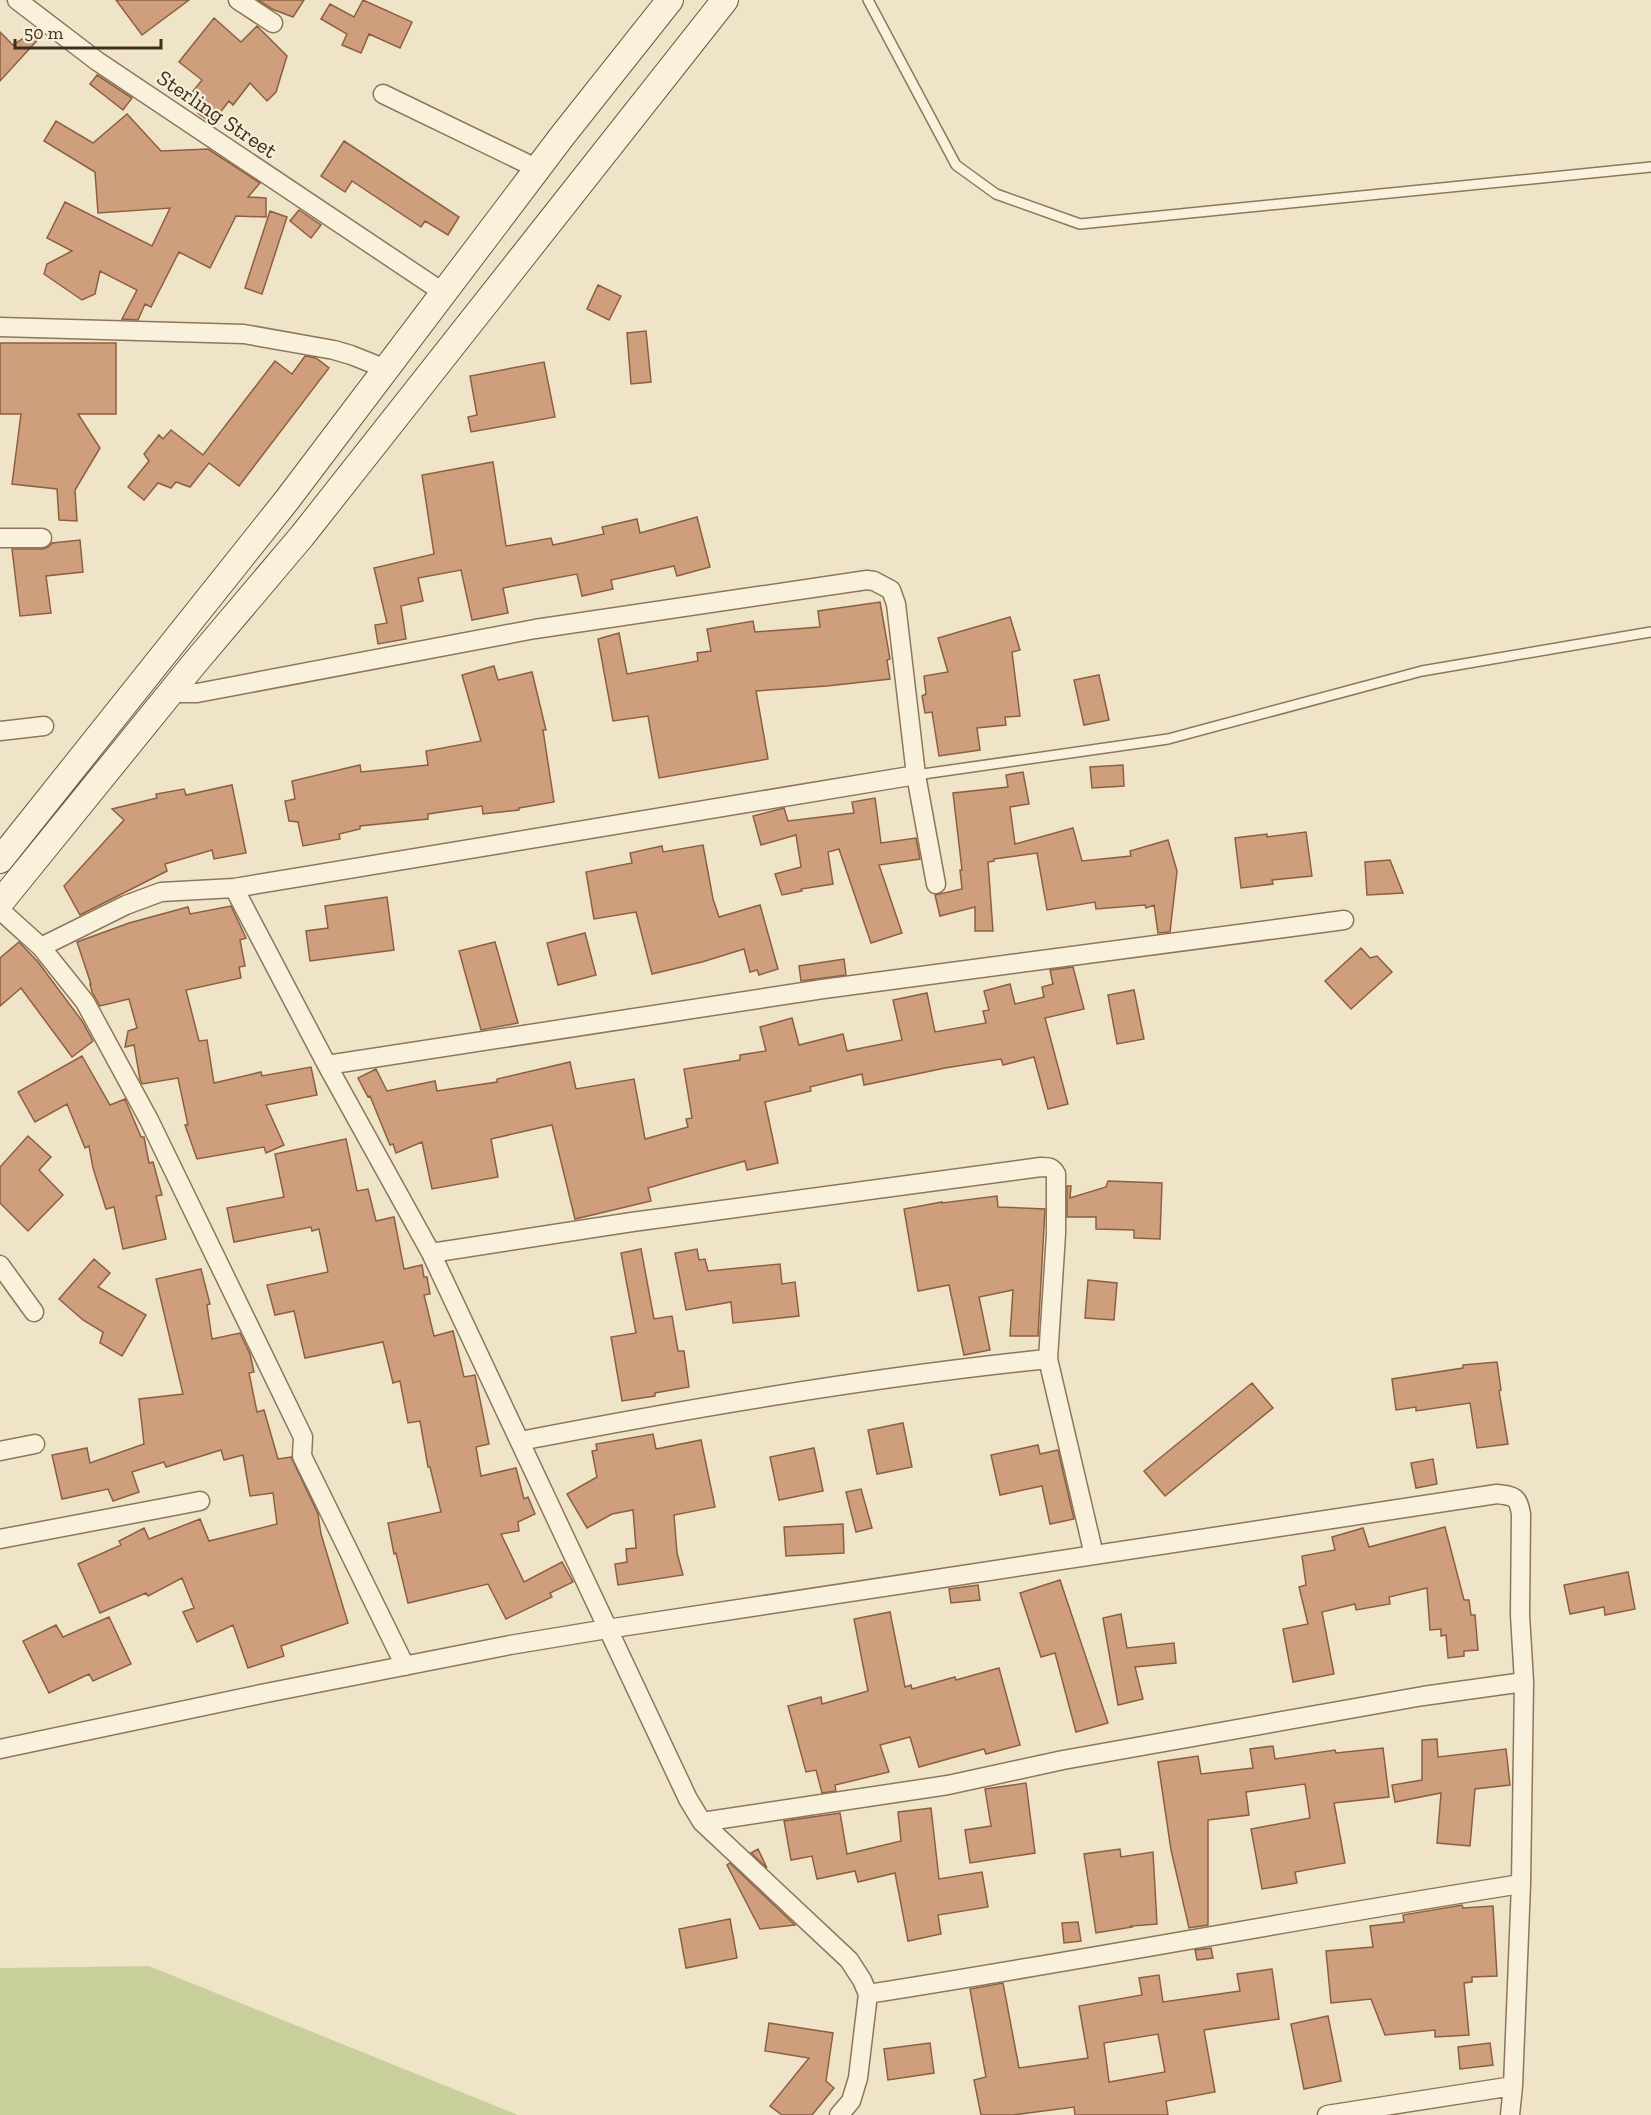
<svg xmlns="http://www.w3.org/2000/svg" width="1651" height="2115" font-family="'Zilla Slab',serif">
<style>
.green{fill:#c9cf9b}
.building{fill:#cf9f7d;stroke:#8d5f41;stroke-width:1.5;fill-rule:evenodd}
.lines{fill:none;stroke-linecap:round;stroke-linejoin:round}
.lane-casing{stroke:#8d765c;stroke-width:12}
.street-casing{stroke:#8d765c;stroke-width:21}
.secondary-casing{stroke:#6f573f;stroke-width:28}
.lane{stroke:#faf1dc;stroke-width:9}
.street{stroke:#faf1dc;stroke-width:18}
.secondary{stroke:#faf1dc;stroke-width:26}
.labels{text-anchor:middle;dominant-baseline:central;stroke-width:4.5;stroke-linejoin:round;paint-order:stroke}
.street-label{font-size:22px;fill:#3d2e20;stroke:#f7eed8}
</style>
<rect width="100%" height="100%" fill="#f0e4c8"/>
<!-- green -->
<path class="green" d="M149,1966L518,2115H0V1968Z"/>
<!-- building -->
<path class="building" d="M116,0H189L142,35Z
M258,0H304L293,17L272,9Z
M363,0L412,22L400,48L369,34L361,53L342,45L347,34L321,19L330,4L354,17Z
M214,18L241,42L257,26L287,56L276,92L267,101L250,83L233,105L229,101L212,123L198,113L204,106L190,95L202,80L179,62Z
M37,29L43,34L0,81V32L13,45Z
M97,75L132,98L123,110L90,84Z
M127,114L161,151L208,149L260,183L248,197L266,198V217L236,216L210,268L179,252L151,307L145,304L138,320L122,319L137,290L100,271L95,294L82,300L44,274L47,264L72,251L47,238L65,202L152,246L170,208L98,213L95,172L44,141L56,121L93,143Z
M344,141L459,217L448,235L425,221L421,227L352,181L345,192L321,176Z
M299,210L321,225L311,238L290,221Z
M270,211L287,217L262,294L245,288Z
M598,285L621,296L609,320L587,309Z
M646,331L651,382L631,384L627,333Z
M0,343H116V414H78L100,448L75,490L77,521L59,520L57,489L12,484L21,414H0Z
M305,356L316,358L329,368L239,486L209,463L190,487L176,482L171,488L158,483L144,500L128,487L149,461L144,454L159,435L163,439L171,430L203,455L275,361L292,374Z
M544,362L555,417L471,432L468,417L477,415L470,376Z
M493,462L506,546L551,538L553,545L604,534L602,527L637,519L640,533L697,517L710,567L677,576L674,566L611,580L613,589L582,596L577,574L503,588L508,613L472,620L461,570L418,578L423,601L401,606L406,639L378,644L375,625L387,623L374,568L434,554L422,475Z
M80,540L83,572L46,576L51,613L20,616L12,549H43L48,547L52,543Z
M880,602L890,659L887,660L890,679L827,686L756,691L768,759L659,778L648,716L613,721L598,639L619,633L627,674L698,661L697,653L711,651L707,629L753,621L755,632L820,627L818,611Z
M1010,617L1020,650L1012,652L1020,716L1005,717L1006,725L977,728L980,750L939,756L932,712L925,713L922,696L926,694L924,676L948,672L938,638Z
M494,666L498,680L532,672L546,730H543L554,802L519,808V810L483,814L482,806L428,814V819L360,826V829L339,834L340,839L303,846L298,822L289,821L285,801L295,799L292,781L360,765L361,772L428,765L426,751L481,741L462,675Z
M1099,675L1109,720L1084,725L1074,680Z
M1123,765L1124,786L1092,788L1090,767Z
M1023,772L1029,804L1010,807L1015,844L1073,828L1082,861L1131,856L1130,851L1168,840L1177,871L1170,932L1158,933L1154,905L1146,908L1145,905L1096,909L1095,902L1047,910L1037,853L994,859V861L988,862L993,931H975V907L940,916L935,895L962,889L960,870H962L953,793L1008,787L1006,775Z
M232,785L246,853L214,859L212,850L165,864L167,871L80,915L64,886L124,820L112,809L157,798L156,794L184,789L186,795Z
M875,798L881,843L916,838L920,859L879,865L902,933L871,943L839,849L828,852L833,884L801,889L802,891L782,895L775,874L801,867L796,835L761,845L753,816L784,808L788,821L854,813L852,802Z
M1306,832L1312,876L1272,880L1273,884L1241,888L1235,838L1267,834V837Z
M703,845L713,899L719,917L760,905L778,969L759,975L757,970L750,972L744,949L702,962L652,974L636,912L594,919L586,872L632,863L630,853L662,846L663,852Z
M1390,860L1403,893L1367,895L1365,862Z
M387,897L394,950L310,961L306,931L328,928L325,906Z
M231,906L246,938L240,940L245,966L239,967L241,978L186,990L199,1041L207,1040L214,1083L261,1072L262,1076L311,1067L317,1095L266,1105L284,1145L266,1153L264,1147L197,1159L185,1125H188L178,1078L142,1084L140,1079L134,1045L125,1047L128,1031L137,1028L129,999L100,1006L92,992L90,984H91L77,942L129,923L188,907L190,914Z
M585,933L596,975L558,985L547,943Z
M19,942L38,962L82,1021L93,1041L72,1057L21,988L0,1006V958Z
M495,942L518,1023L481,1030L459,951Z
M1361,948L1370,958L1377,956L1392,972L1351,1009L1325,981Z
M844,959L846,975L801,981L799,966Z
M1073,967L1084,1009L1045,1018L1068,1104L1048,1109L1034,1057L1003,1065L1001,1059L945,1068L864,1085L862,1074L810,1087L811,1091L765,1102L778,1163L747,1170L745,1161L697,1174L648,1188L651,1201L575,1219L552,1125L491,1139L498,1177L432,1189L422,1142L396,1153L393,1144L390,1145L370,1096L368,1097L358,1078L376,1069L387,1091L435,1081L437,1091L497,1082V1079L570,1062L576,1089L634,1079L645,1139L688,1127L686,1119L692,1118L684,1069L740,1060V1055L766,1051L760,1027L792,1018L799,1045L843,1034L847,1051L902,1040L893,1000L927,993L935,1032L986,1023L983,1011L989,1010L984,991L1010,984L1015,1004L1044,997L1042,987L1053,984L1050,970Z
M1134,990L1144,1039L1117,1044L1108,995Z
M82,1056L110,1105L125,1099L141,1137H144L149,1163L153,1162L162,1195L156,1196L166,1239L123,1249L114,1207L106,1209L93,1168L89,1146L85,1148L67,1104L35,1122L18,1092Z
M28,1136L51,1157L39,1170L63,1195L28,1231L0,1203V1167Z
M346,1139L357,1191L368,1189L376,1221L394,1217L404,1269L422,1265L424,1277H427L430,1294L424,1295L434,1336L453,1331L464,1377L475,1375L489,1444L476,1447L481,1476L516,1468L524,1499L528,1497L535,1514L518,1522L519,1531L501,1534L524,1582L562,1562L573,1582L550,1593L552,1597L506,1619L488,1584L408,1603L396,1553L394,1554L388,1523L441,1512L430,1467H428L420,1421L408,1423L400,1381L393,1383L383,1342L305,1358L294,1311L275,1315L267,1285L328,1272L319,1229L312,1231L311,1227L234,1242L227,1208L284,1197L275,1154Z
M1108,1181L1162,1183L1160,1239L1134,1238V1230L1096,1229V1217H1067V1186H1071L1070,1198L1106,1187Z
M997,1196L998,1207L1045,1209L1038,1336H1010L1013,1290L979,1297L990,1350L964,1355L949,1285L918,1291L904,1209L942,1202V1203Z
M641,1249L654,1319L672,1316L678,1351H684L689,1387L655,1393V1396L622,1401L611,1337L636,1333L621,1253Z
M697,1249L699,1260L705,1259L708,1271L780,1264L782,1284L795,1282L799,1316L733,1323L731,1302L686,1310L675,1253Z
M94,1259L110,1273L98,1287L146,1315L122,1356L100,1343L103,1332L83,1320L59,1299Z
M201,1269L210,1304L207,1305L212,1339L240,1333L250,1354L254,1372L249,1373L257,1412L264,1410L278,1459L291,1457L318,1514L321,1534L348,1623L281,1646L284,1656L248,1668L233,1625L197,1642L183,1612L194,1608L182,1578L148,1596L146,1593L100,1613L78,1564L121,1545L119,1541L144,1528L149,1539L200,1519L209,1541L277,1524L273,1493L250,1496L243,1455L224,1460L221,1450L166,1467L164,1462L132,1472L139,1492L113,1501L108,1489L62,1499L52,1455L87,1448L90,1463L144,1444L139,1399L183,1394L156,1279Z
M1088,1280L1117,1283L1114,1320L1085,1318Z
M1497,1362L1501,1390L1499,1391L1508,1444L1477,1448L1470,1403L1416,1411V1407L1396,1410L1392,1379L1463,1368V1365Z
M1252,1383L1273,1408L1165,1496L1144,1471Z
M903,1423L912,1467L877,1474L868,1430Z
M653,1434L656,1449L701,1440L715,1507L674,1515L677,1553L683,1575L618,1585L615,1564L627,1562L626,1549L636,1548L633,1510L612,1514L587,1528L567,1494L597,1477L592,1451L597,1450L596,1444Z
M1038,1445L1040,1454L1058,1450L1074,1519L1050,1524L1042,1486L1000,1495L991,1455Z
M814,1448L823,1491L779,1500L770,1457Z
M1433,1459L1437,1484L1416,1488L1411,1463Z
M861,1489L872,1528L856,1532L846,1492Z
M843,1524L844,1553L786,1556L784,1527Z
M1445,1527L1464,1600H1469L1471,1615H1475L1478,1650L1464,1651V1656L1448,1658L1446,1635L1441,1636V1629L1430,1630L1427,1588L1389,1597L1390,1604L1356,1610L1355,1604L1322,1612L1334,1674L1293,1682L1283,1629L1308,1624L1299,1587L1306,1585L1302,1556L1335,1550L1332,1537L1363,1528L1369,1547Z
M1628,1572L1635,1609L1605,1615L1604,1607L1570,1614L1564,1585Z
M1060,1580L1108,1723L1076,1732L1055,1653L1041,1657L1020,1593Z
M978,1585L980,1600L951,1603L949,1589Z
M890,1612L905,1687L911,1685L912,1689L955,1677L956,1680L999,1668L1020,1745L986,1754L984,1749L919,1767L910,1737L880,1745L889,1772L835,1785L836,1791L822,1793L816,1770L806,1772L788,1706L821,1697L822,1704L868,1691L854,1619Z
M1121,1614L1127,1648L1174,1643L1176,1663L1135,1667L1143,1699L1118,1705L1103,1618Z
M109,1617L131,1664L93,1681L89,1674L49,1693L23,1641L56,1625L63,1637Z
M1437,1739L1438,1757L1506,1749L1510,1785L1475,1789L1470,1846L1437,1843L1441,1793L1395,1802L1392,1785L1422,1780V1740Z
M1273,1746L1275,1759L1335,1750L1336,1753L1383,1748L1389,1797L1334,1803L1345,1863L1295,1872L1297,1883L1262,1889L1251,1829L1310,1818L1305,1784L1246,1792L1249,1815L1208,1820V1925L1189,1928L1171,1850L1158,1762L1198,1756L1201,1774L1253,1768L1250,1749Z
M1026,1783L1035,1853L970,1863L965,1830L991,1826L985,1789Z
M931,1808L939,1879L982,1872L988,1907L938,1915L941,1934L908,1941L895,1873L858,1882L855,1871L817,1879L812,1856L791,1860L784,1821L840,1813L847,1854L901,1841L898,1812Z
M758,1849L767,1868L751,1853Z
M1120,1849L1121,1857L1153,1852L1157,1924L1131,1926L1132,1927L1096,1933L1084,1854Z
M730,1863L795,1925L760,1929L727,1865Z
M1462,1905L1463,1908L1493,1906L1497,1976L1472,1977V1982L1464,1983L1469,2035L1435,2037V2030L1385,2035L1371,1999L1331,2003L1326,1951L1373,1947L1370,1926L1404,1922L1403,1915Z
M730,1919L737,1958L686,1968L679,1929Z
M1078,1922L1081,1941L1064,1943L1062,1923Z
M1211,1948L1213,1958L1197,1960L1195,1950Z
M1272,1969L1279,2019L1204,2030L1215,2092L1166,2101L1168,2115H1075L1074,2107L1013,2115H981L974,2080L986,2077L970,1989L1003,1983L1019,2068L1088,2058L1079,2006L1142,1995L1139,1978L1159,1975L1163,2002L1240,1991L1237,1974ZM1158,2034L1165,2072L1109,2082L1104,2043Z
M1328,2016L1341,2081L1304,2089L1291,2024Z
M769,2023L833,2033L826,2081L834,2088L812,2115H782L770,2106L809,2058L765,2051Z
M930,2043L934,2073L888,2080L884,2049Z
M1490,2043L1493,2065L1460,2069L1458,2047Z"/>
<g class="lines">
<!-- lane casing -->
<g class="lane-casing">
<path id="lane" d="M868,0L956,165L996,194L1080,224L1651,167
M916,775L1168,739L1422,671L1651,632"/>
</g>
<!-- street casing -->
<g class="street-casing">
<path id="street" d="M17,0L97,61L444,293
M238,0L273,23
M383,94L538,169
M0,327L244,334L334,350L351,355L386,369
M0,538H42
M171,693H197L535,629L867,580L874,581L891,590L896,604L916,775L936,884
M0,731L44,726
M234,888L327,1065L431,1253L688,1799L702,1822L849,1960L862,1980L868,1994L858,2078L851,2101L839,2115
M0,910L41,947L85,1002L149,1120L303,1437L302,1456L405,1666
M41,947L126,905L161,892L234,888L916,775
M327,1065L823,989L1344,920
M431,1253L632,1222L1041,1167C1049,1167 1052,1167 1056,1174V1234L1048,1359L1094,1555
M0,1265L34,1312
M520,1441C695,1407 871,1377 1048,1359
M0,1451L35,1444
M0,1539L200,1501
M0,1749L266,1693L510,1645L607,1629L1497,1494C1515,1496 1518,1497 1521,1514L1520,1615L1524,1682L1521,1884L1513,2086L1510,2115
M702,1822L948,1785L1063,1760L1423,1696L1524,1682
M868,1994C1086,1960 1303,1918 1521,1884
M1327,2115L1513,2086"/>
</g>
<!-- secondary casing -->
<g class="secondary-casing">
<path id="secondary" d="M0,860L287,500L563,135L670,0
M0,903L193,665L302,536L725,0"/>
</g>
<!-- lane -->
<use href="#lane" class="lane"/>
<!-- street -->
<use href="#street" class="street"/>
<!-- secondary -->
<use href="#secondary" class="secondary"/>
</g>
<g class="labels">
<!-- street labels -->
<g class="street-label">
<text transform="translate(217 114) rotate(34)">Sterling Street</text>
</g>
</g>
<!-- scale -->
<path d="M15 39v9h146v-9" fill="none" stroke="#3d2e20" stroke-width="3"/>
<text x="24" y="39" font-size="18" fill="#3d2e20" stroke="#f7eed8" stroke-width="4.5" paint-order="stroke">50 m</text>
</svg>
